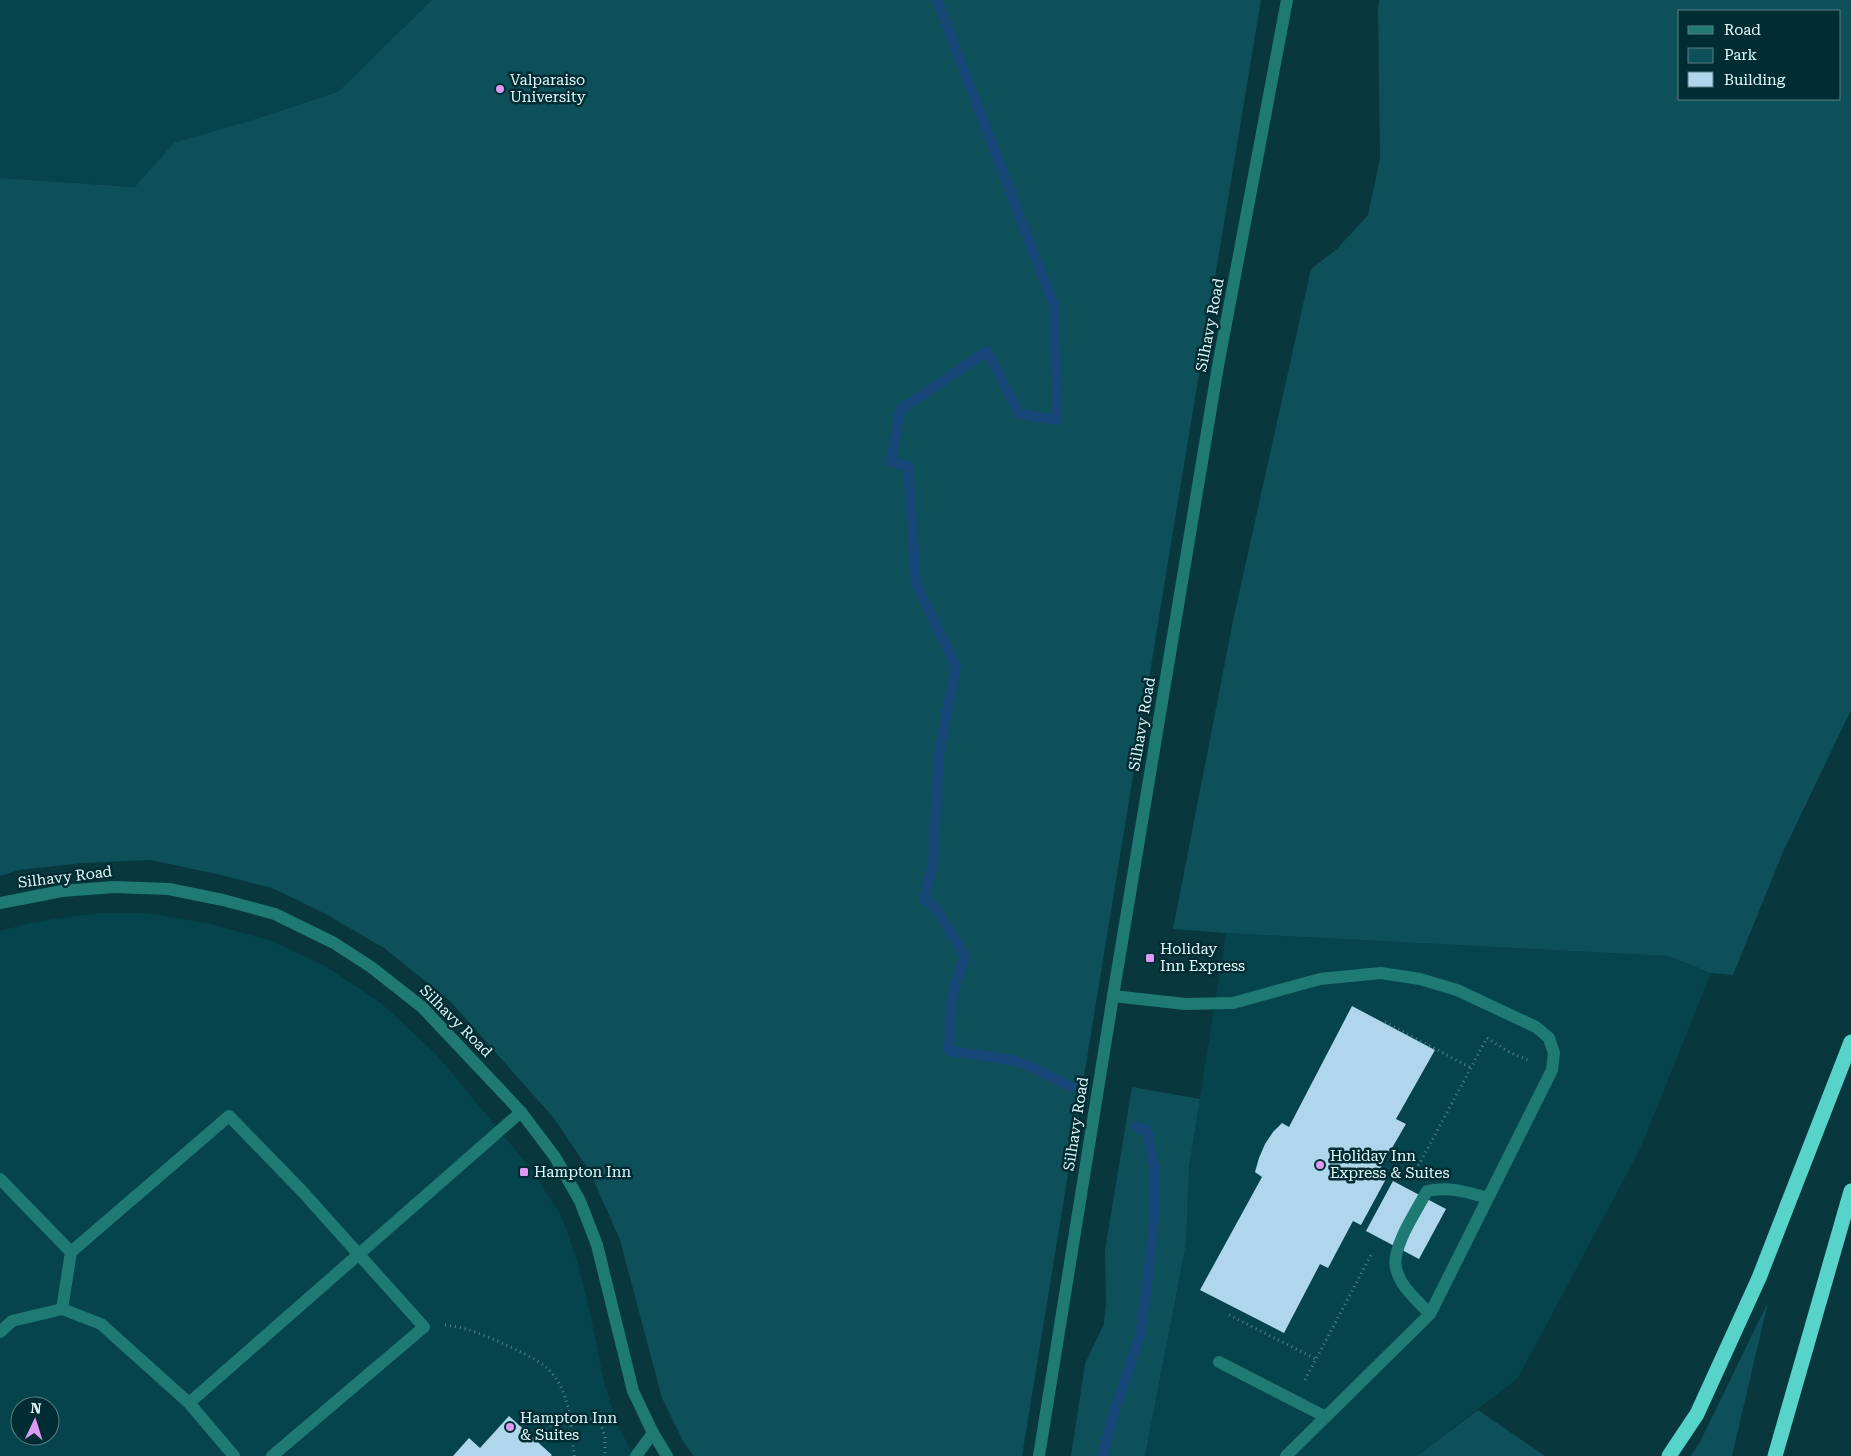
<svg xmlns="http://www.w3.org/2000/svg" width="1851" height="1456" font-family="'Roboto Serif',serif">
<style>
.built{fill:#05444d;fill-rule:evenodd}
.green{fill:#0e5059;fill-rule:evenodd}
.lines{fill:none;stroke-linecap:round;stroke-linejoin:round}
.stream{stroke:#174678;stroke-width:10}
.building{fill:#b0d6eb}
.path{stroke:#597f85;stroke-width:3;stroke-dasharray:1 4;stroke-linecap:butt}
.service{stroke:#207a74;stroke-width:12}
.tertiary{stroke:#207a74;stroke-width:12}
.motorway{stroke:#58d3c9;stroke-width:15}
.poi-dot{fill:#dd99f3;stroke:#002d33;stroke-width:2}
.labels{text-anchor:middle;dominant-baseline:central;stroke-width:5;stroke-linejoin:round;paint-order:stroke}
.poi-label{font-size:15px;fill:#e2f8fc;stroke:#002d33;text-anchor:start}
.street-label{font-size:15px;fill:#e2f8fc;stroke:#002d33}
</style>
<rect width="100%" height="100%" fill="#08373e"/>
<!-- built -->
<path class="built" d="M0,0H965L1059,246L0,178Z
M97,913H146L207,923L272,941L327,967L381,1003L436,1054L528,1165L561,1215L577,1260L590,1312L604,1382L617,1424L634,1456H0V931L34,922ZM20,1406H50V1436H20Z
M1226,933L1669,956L1711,973L1640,1149L1518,1378L1417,1456H1145L1186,1244L1189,1167Z"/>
<!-- green -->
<path class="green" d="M432,0H1261L1175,519L1022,1456H694L684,1443L662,1398L620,1240L589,1170L553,1117L449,1000L384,948L324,913L272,888L217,874L150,860L83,863L19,870L0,876V178L135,187L174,143L256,119L338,92Z
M1379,0H1851V710L1783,852L1733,975L1711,973L1669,956L1226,933L1173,929L1234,616L1311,269L1337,249L1368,215L1380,158L1378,9ZM1680,11H1840V99H1680Z
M1132,1087L1200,1099L1189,1167L1186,1244L1145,1456H1071L1085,1364L1104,1324L1106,1302L1105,1250Z
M1768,1302L1732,1456H1691L1701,1440Z
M1478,1410L1545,1456H1417Z"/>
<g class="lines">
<!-- stream -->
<path class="stream" d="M937,0L1054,306L1057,420L1019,414L987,351L900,410L891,462L908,466L916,584L956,666L939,753L933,865L924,899L935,907L965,956L952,996L949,1051L1013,1060L1036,1069L1071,1087
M1103,1456L1112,1419L1140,1336L1147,1285L1155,1210V1172L1147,1130L1137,1127"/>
</g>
<!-- building -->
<path class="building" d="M1352,1006L1435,1050L1396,1119L1406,1124L1378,1172L1387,1177L1361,1225L1353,1221L1328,1268L1320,1264L1284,1333L1200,1290L1262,1177L1255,1172L1259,1158L1265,1144L1273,1132L1282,1123L1289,1127Z
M1393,1181L1446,1209L1419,1259L1366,1231Z
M509,1416L552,1455L551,1456H453L469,1438L480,1448Z"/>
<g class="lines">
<!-- path -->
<path class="path" d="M1385,1022L1471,1068
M1416,1170L1487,1038L1511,1053L1530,1061
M1229,1315L1316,1359
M445,1325C465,1327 485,1335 504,1344C518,1351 536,1358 548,1369C570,1390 572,1427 574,1456
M1305,1380L1371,1255
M571,1425L599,1417L605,1438V1456
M537,1441L557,1418L568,1410"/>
<!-- service -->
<path class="service" d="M1113,996L1185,1004L1233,1003L1320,979L1381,973L1420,979L1457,990L1536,1027L1549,1038L1554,1053L1552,1070L1430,1314L1286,1456
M0,1179L71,1252L229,1116L301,1190L424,1327L272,1456
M62,1309L71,1252
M1430,1314C1418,1301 1400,1287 1396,1268C1391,1248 1417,1210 1427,1191C1449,1186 1467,1192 1488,1198
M0,1332L12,1321L62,1309L101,1324L189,1403L521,1112
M1219,1362L1326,1417
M189,1403L234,1456
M636,1456L653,1433"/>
<!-- tertiary -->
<path class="tertiary" d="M0,903L62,891L114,887L169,889L223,900L275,914L334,943L371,967L422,1007L521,1112L555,1157L580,1201L597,1245L633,1391L653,1433L667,1456
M1039,1456L1113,996L1218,366L1287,0"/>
<!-- motorway -->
<path class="motorway" d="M1669,1456L1697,1414L1759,1278L1851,1042
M1775,1456L1851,1191"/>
</g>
<!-- markers -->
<g class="poi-dot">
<circle cx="500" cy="89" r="5"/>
<rect x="1145" y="953" width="10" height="10" rx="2.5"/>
<circle cx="1320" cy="1165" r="5"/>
<rect x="519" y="1167" width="10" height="10" rx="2.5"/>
<circle cx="510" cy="1427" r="5"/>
</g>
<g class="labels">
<!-- poi labels -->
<g class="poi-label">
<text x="510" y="80">Valparaiso<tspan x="510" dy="17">University</tspan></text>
<text x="1160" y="949">Holiday<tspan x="1160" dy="17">Inn Express</tspan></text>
<text x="1330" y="1156">Holiday Inn<tspan x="1330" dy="17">Express &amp; Suites</tspan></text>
<text x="534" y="1172">Hampton Inn</text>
<text x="520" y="1418">Hampton Inn<tspan x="520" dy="17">&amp; Suites</tspan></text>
</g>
<!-- street labels -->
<g class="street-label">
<text transform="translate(1210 325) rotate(-79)">Silhavy Road</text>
<text transform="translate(1142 724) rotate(-80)">Silhavy Road</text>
<text transform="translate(65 877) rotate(-7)">Silhavy Road</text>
<text transform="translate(456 1021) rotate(45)">Silhavy Road</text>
<text transform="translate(1076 1124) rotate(-81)">Silhavy Road</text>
</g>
</g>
<!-- legend -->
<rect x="1678" y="10" width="162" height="90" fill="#002d33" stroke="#5a7e83"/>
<rect x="1688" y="26" width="25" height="8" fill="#207a74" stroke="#5a7e83"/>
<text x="1724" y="35" font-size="15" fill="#e2f8fc">Road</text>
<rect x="1688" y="48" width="25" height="15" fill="#0e5059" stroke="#5a7e83"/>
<text x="1724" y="60" font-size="15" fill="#e2f8fc">Park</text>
<rect x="1688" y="72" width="25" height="15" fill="#b0d6eb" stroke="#5a7e83"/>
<text x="1724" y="85" font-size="15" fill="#e2f8fc">Building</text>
<!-- north arrow -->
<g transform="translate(35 1421) rotate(4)"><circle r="24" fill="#002d33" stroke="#5a7e83"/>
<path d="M0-4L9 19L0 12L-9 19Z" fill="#dd99f3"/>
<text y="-8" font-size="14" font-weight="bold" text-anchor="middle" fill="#e2f8fc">N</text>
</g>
</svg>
